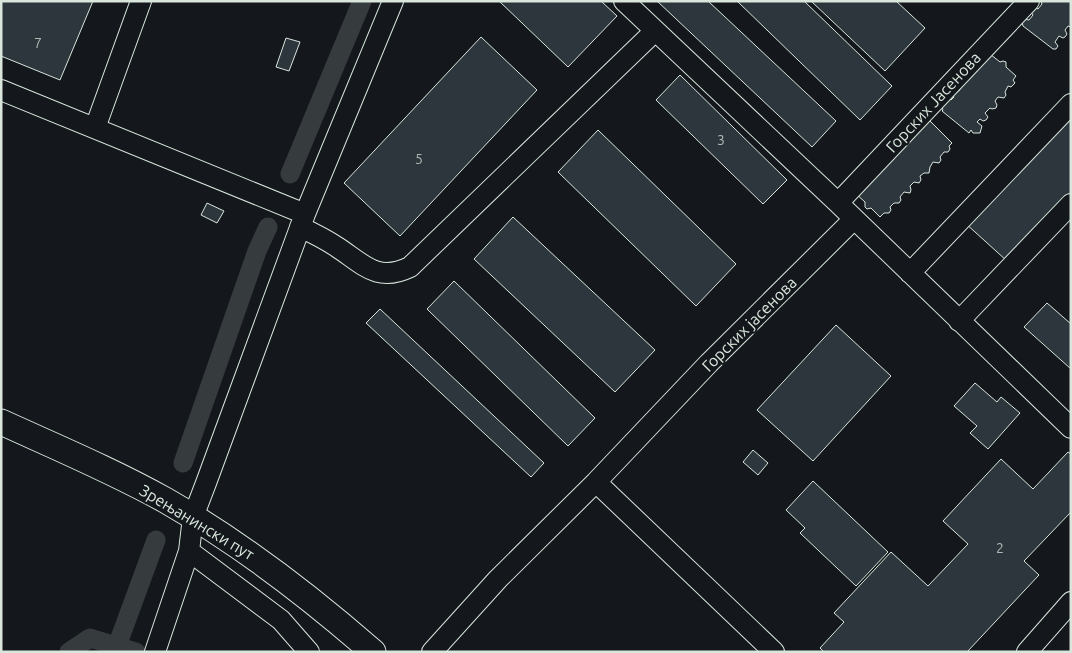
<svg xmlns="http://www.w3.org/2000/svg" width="1072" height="653" font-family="Ubuntu,sans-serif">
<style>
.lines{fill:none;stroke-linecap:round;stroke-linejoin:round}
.canal{stroke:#363b3e;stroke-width:19}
.building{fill:#2c363c;stroke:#d8e6dc}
.minor-casing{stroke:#d8e6dc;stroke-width:22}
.major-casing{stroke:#d8e6dc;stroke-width:27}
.minor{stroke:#14181c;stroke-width:20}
.major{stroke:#14181c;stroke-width:25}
.labels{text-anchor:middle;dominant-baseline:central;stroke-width:4;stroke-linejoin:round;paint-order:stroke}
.number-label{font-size:14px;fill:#adbab4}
.street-label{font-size:16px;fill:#d8e6dc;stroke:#14181c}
</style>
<rect width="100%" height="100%" fill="#14181c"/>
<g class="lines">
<!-- canal -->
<path class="canal" d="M290,174L362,1
M183,463L257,251L268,227
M117,646L156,540
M69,652L90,638L136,652"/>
</g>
<!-- building -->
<path class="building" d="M1,1H93L60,80L1,56Z
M499,1H601L617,16L568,67Z
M657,1H708L836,121L812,147Z
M737,1H804L892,86L860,120Z
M811,1H896L925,28L885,71Z
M1041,1H1071V27L1068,26L1065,30L1067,34L1065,37L1063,38L1059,36L1055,42L1058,46L1056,49H1053L1023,26L1022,22L1023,19L1029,20L1033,15L1031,12L1036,8L1038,9L1042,4Z
M481,37L537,90L400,236L344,183Z
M286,38L300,42L289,71L276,67Z
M990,54L1000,62L1003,61L1006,62V67L1016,76L1013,80L1015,83L1011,87L1008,86L1005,92L1006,95L1004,98L998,97L995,101L997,105L996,108L992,109L990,108L985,113L988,117L986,120L983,121L980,119L977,122L982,126L980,133H973L971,130L969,133L942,111L943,110L941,105L950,99L951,100L954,97L952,94L957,90L959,91L965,79L968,80Z
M680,75L787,180L763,204L656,100Z
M1071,109V193L1007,261L964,222Z
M928,119L952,143L949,146L950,149L948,152H944L940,157L941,160L939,163L933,162L930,167L929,173H924L920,176L921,180L919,183L914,182L910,186L911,190L910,193L904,192L900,197L901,200L899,203H894L890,207L891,210L889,213H884L880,217L871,208L867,209L865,207V202L855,193Z
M598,130L736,264L696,306L558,172Z
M207,203L224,211L217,223L201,215Z
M513,217L655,350L615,392L474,259Z
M454,281L595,418L568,446L427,309Z
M1047,303L1071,324V369L1024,327Z
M380,309L544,463L531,477L366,323Z
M836,325L891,376L813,461L757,410Z
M975,383L997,402L1001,397L1020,413L988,449L970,433L977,426L954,406Z
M753,450L768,463L758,475L743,462Z
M1068,452L1071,454V512L1024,561L1039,575L967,652H824L820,648L844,622L834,613L891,552L928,586L968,544L943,521L1001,459L1033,489Z
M813,481L888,552L856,586L800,533L805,528L786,510Z"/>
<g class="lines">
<!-- minor casing -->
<g class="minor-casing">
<path id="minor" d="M624,1L838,203L1071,428
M1,90L305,214
M95,128L141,1
M838,203L1029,1
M300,227C313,233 325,239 337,247C363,264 377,283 410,267L655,31
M910,273L1071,104
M959,321L1071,204
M596,482L774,652
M189,551L281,620L309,652
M155,652L189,551L193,517L206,483L305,214L393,1
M432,652L498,579L596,482L709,363L854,219
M1027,652L1071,602"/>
</g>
<!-- major casing -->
<g class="major-casing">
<path id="major" d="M1,422C56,447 113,471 165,500C240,543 308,595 373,652"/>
</g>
<!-- minor -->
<use href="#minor" class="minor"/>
<!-- major -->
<use href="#major" class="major"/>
</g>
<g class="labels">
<!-- number labels -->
<g class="number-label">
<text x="38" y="43">7</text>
<text x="721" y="140">3</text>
<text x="419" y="159">5</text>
<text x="1000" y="548">2</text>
</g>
<!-- street labels -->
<g class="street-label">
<text transform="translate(933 102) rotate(-47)">Горских Јасенова</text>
<text transform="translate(749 324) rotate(-45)">Горских јасенова</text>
<text transform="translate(197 522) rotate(31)">Зрењанински пут</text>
</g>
</g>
<!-- border -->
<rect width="1072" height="653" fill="none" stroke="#d8e6dc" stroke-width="5"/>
</svg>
